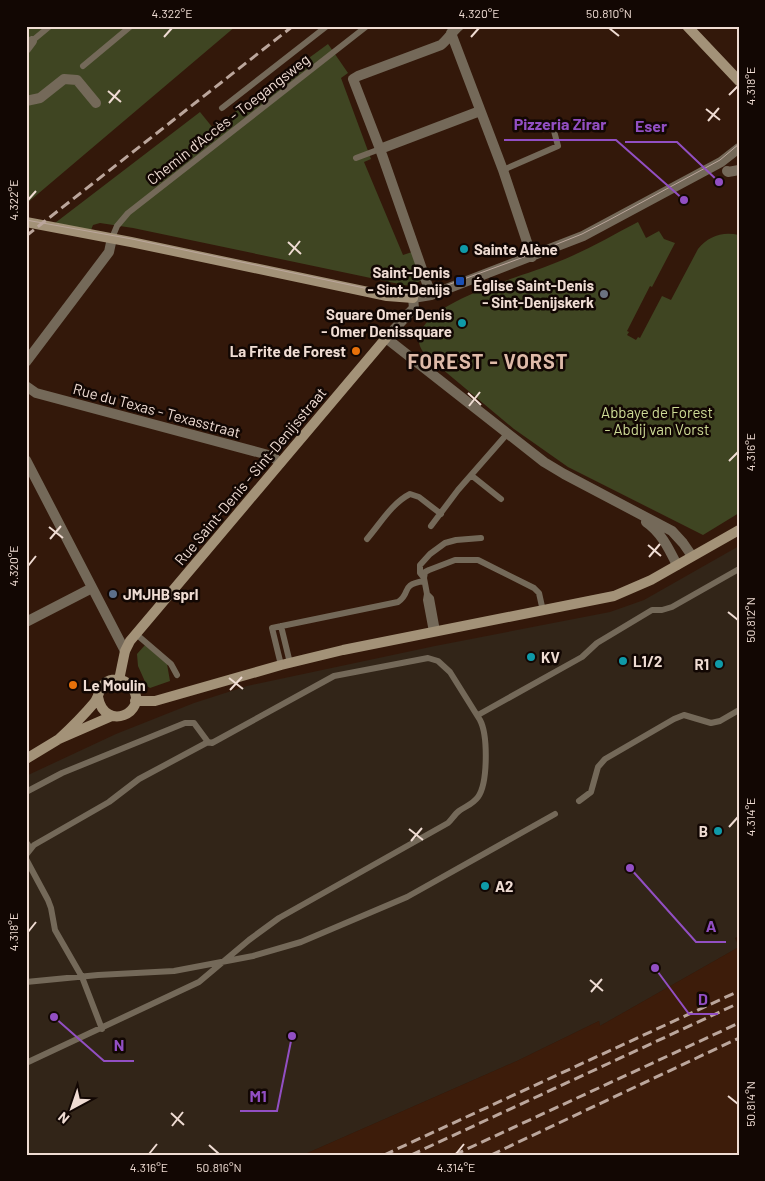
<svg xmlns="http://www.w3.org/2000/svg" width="765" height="1181" font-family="Barlow,sans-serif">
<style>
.industrial{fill:#322518}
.built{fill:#3d1c0a}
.green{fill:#3f4522}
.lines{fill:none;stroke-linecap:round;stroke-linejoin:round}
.lane{stroke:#746959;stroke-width:6}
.street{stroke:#746959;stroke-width:10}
.secondary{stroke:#a39278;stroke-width:10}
.tram{stroke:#bba69c;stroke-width:1}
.rail{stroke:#bba69c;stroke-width:3;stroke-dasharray:10 5;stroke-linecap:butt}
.ticks{fill:none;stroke:#efdcd3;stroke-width:2}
.culture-dot{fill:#0f9aa8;stroke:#120703;stroke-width:2}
.transit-dot{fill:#1a4fb4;stroke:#120703;stroke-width:2}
.worship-dot{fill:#6b7280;stroke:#120703;stroke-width:2}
.food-dot{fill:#e8710a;stroke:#120703;stroke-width:2}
.service-dot{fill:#5c6f8a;stroke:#120703;stroke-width:2}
.labels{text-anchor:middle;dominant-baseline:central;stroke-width:5;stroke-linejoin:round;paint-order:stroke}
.street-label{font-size:15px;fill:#efdcd3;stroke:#120703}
.poi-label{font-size:15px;font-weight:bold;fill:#efdcd3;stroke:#120703;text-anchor:start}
.park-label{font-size:15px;fill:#cedb96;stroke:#120703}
.district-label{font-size:20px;font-weight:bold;letter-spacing:1px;fill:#debaa8;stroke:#120703}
.leader{fill:none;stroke:#924fc3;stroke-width:2}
.callout-dot{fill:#924fc3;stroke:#120703;stroke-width:2}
.callout-label{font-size:16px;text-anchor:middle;font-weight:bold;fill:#924fc3;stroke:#120703;stroke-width:5;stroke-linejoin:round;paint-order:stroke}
.neatline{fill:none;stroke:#efdcd3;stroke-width:2}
.ticks-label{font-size:12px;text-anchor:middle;fill:#efdcd3}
</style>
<rect width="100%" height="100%" fill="#33180a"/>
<!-- industrial -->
<path class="industrial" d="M739,546V936L735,938L739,947L600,1026L599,1021L517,1061L303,1155H26V776L116,734L194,703L247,686L435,646L610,612L644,600Z"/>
<!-- built -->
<path class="built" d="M739,947V1155H303L517,1061L599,1021L600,1026Z"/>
<!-- green -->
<path class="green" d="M26,26H236L26,204Z
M328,44L348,73L341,78L371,159L364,162L403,255L412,252L422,280L411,286L404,285L133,228L100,223L93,225L91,230L55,223L200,112L213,128Z
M638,222L646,238L659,231L664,239L675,243L652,287L650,286L627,331L629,332L627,335L636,340L638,337L640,338L662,296L671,300L698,249C708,236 723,231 739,235V513L703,535L568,467L514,429L435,363C425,355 414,346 421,331C436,298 522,277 555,263C584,252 611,236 638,222Z
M145,645L167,664L170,681L150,688L147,686L138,666L137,654Z"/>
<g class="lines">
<!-- lane -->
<path class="lane" d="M32,41L50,26
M83,66L131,26
M222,108L327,26
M356,158L380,149
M503,170L558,146L554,131
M112,238L117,226L128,213L367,26
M471,475L501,499
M431,526L458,490L507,434
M367,539C380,524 392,503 410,494L419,497L441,514
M424,578L425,572L429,570L455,560H478L534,588L539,593L543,611
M427,594L431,598L437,631
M281,626L290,663
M432,632L426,600L427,594L424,578L420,573V565L430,554L445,543L456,540L481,538
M136,634L171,664L177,675
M281,665L272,628L398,602C412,593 399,585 424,581
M478,715L582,657L597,643L652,610H662L672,607L739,569
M26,792L62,773L185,723H194L208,742L212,743L334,676L428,658L438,661L450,672L480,720C488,735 488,783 478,797C473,804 466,806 459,811C455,814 452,819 448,823L279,918L249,940L199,982L26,1063
M579,801L591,792L598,767L605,759L674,719L684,715L711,723L720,721L739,710
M26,842L30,848
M26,855L34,845L109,802L139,779L208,742
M26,859L48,900L51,908L55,930L82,977L102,1029
M26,982L98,975L174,971L253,956L301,942L407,897L555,814"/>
<!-- street -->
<path class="street" d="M451,33L503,170L532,257
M26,49L32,41
M26,101L40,98L64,79L77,80L96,103
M380,149L480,111
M727,171L728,172L739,170
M431,295L380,149L353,79L358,76L441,45C448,39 452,32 459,26
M26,362L109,252L112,238
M26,386L36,393L272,456L280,463
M26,460L125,651
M646,522C661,532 669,549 677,565
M692,556L683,543L672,531L564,474L544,462L386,338L414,308L413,298L431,295L449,288L583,236L721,162L739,148
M26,622L92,588"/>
<!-- secondary -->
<path class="secondary" d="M687,26L739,81
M26,222L131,242L387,296L413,298
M119,680L125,651L130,641L386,338
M135,701H155L281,665L343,650L614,596L651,580L739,530
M59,739C71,728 83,716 94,703C99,697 99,688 105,683C109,680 115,679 120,680C125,681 130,684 133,689C148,712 105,733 98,697
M26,759L59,739L112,716"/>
<!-- tram -->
<path class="tram" d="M26,220L132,239L388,293L401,295L423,294L532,254L582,234L609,220L720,160L739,144"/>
<!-- rail -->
<path class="rail" d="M26,236L293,26
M384,1155L739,991
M411,1155L739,1003
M454,1155L739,1023
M491,1155L739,1038"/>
</g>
<!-- ticks -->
<path class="ticks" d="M609,28L619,36M164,37L172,28M471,37L479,28M108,91L121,102M729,95L738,86M109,103L120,90M706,109L720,120M708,121L719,108M28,200L36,191M288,242L301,254M289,255L300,241M468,393L481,405M469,406L480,392M729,461L738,452M49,527L63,538M50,539L61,526M648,545L661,556M649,557L660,544M28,566L36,556M728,612L738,620M229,678L243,689M230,690L242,677M729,827L738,817M409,829L423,840M411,841L422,828M28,932L36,922M590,980L603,991M591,992L602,979M728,1096L738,1104M171,1113L184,1125M172,1126L183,1112M209,1145L219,1154M149,1154L157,1144M456,1154L464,1144"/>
<!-- markers -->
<g class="culture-dot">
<circle cx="464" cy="249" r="5"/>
<circle cx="462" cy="323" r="5"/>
<circle cx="531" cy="657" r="5"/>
<circle cx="623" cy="661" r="5"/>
<circle cx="719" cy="664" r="5"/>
<circle cx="718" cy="831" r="5"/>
<circle cx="485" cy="886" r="5"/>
</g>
<rect class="transit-dot" x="455" y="276" width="10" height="10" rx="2.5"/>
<circle class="worship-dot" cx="604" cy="294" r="5"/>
<g class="food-dot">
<circle cx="356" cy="351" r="5"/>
<circle cx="73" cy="685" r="5"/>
</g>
<circle class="service-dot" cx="113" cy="594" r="5"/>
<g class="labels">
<!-- street labels -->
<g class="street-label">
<text transform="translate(228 119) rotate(-38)">Chemin d'Accès - Toegangsweg</text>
<text transform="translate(157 410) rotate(15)">Rue du Texas - Texasstraat</text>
<text transform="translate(250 476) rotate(-50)">Rue Saint-Denis - Sint-Denijsstraat</text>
</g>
<!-- poi labels -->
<g class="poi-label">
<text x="474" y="249">Sainte Alène</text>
<text x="450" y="272" text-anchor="end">Saint-Denis<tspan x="450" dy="17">- Sint-Denijs</tspan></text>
<text x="594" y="285" text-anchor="end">Église Saint-Denis<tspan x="594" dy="17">- Sint-Denijskerk</tspan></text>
<text x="452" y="314" text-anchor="end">Square Omer Denis<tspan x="452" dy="17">- Omer Denissquare</tspan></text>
<text x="346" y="351" text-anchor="end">La Frite de Forest</text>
<text x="123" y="594">JMJHB sprl</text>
<text x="541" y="657">KV</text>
<text x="633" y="661">L1/2</text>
<text x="709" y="664" text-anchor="end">R1</text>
<text x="83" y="685">Le Moulin</text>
<text x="708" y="831" text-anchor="end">B</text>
<text x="495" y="886">A2</text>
</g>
<!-- park labels -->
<g class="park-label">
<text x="657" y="412">Abbaye de Forest<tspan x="657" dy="17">- Abdij van Vorst</tspan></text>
</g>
<!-- district labels -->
<g class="district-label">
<text x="488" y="361">FOREST - VORST</text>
</g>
</g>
<!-- callouts -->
<path class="leader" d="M684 200L616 140H504M719 182L677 142H625M630 868L696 942H726M655 968L689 1014H718M54 1017L104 1061H134M292 1036L277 1111H240"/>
<g class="callout-dot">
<circle cx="684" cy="200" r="5"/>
<circle cx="719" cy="182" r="5"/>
<circle cx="630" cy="868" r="5"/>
<circle cx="655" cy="968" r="5"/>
<circle cx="54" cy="1017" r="5"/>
<circle cx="292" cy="1036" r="5"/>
</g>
<g class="callout-label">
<text x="560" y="130">Pizzeria Zirar</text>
<text x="651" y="132">Eser</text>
<text x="711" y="932">A</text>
<text x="703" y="1005">D</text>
<text x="119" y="1051">N</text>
<text x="258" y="1102">M1</text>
</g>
<!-- border -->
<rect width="765" height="1181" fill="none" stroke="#120703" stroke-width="55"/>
<!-- north arrow -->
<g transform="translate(72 1108) rotate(220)" stroke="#120703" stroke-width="4" paint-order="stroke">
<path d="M0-4L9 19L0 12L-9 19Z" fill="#efdcd3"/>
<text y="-8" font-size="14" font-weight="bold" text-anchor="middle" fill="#efdcd3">N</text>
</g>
<rect x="28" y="28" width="710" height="1126" class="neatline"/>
<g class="ticks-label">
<text x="172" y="18">4.322°E</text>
<text x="479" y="18">4.320°E</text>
<text x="609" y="18">50.810°N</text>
<text transform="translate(751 86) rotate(-90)" y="4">4.318°E</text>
<text transform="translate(14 200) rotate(-90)" y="4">4.322°E</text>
<text transform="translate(751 452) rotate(-90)" y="4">4.316°E</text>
<text transform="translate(14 566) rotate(-90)" y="4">4.320°E</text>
<text transform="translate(751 620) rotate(-90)" y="4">50.812°N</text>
<text transform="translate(751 817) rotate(-90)" y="4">4.314°E</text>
<text transform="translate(14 932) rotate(-90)" y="4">4.318°E</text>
<text transform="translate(751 1104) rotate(-90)" y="4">50.814°N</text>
<text x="149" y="1172">4.316°E</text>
<text x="219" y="1172">50.816°N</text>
<text x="456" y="1172">4.314°E</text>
</g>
</svg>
